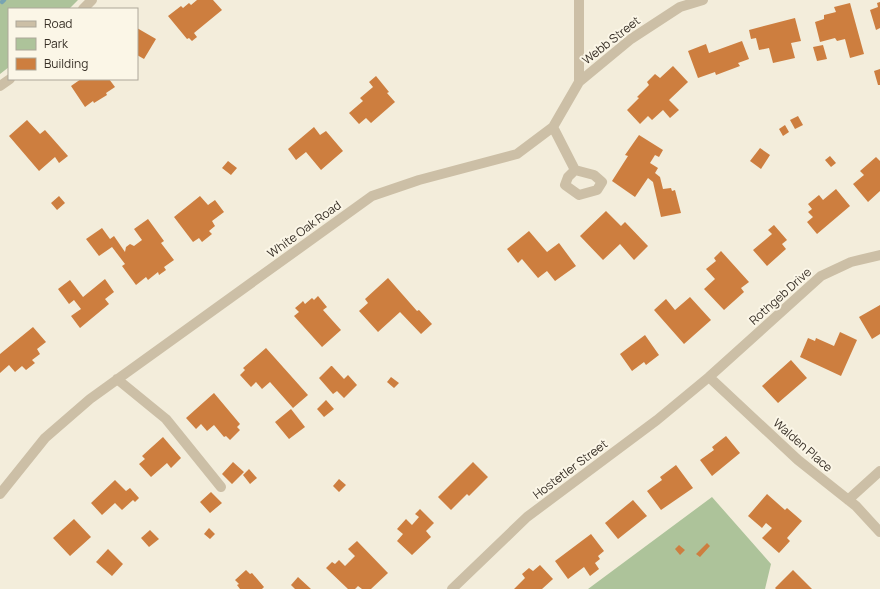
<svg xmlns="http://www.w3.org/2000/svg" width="880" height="589" font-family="Manrope,sans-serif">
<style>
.green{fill:#adc39a}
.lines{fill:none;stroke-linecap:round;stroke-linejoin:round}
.stream{stroke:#78a4b2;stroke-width:4.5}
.building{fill:#cd7e3f}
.minor{stroke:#ccbfa6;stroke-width:10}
.labels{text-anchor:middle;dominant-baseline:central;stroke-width:4;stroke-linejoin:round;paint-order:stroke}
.street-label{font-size:12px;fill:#383027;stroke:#fbf6e7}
</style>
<rect width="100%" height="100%" fill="#f3eddb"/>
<!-- green -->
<path class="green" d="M0,0H78L69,9H9V67L0,74Z
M712,497L771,564L765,589H588Z"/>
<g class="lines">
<!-- stream -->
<path class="stream" d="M2,2L4,0"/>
</g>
<!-- building -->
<path class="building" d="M197,0H213L222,10L194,33L197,37L192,41L189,38L187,39L168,16L181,6L183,8L189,3L191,5Z
M880,2V28L876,30L870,10L878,7L877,3Z
M850,3L864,54L850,58L845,39L837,41L835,38L820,42L815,22L824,19V15L836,12L834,7Z
M795,18L801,41L791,43L795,58L773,63L769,48L759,50L756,38L751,39L749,30Z
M137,28L156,39L144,59L137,55Z
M742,41L749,59L738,63L740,66L716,75L715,72L698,78L688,51L706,44L709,53Z
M823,45L827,59L817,61L813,47Z
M673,66L688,82L669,100L679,110L670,118L663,110L652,120L648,116L640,124L627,110L639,98L637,97L649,85L647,82L655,74L660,78Z
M880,69V85H878L874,71Z
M376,76L389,92L387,93L395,102L371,123L366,118L359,124L349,113L363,101L360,98L373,87L369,82Z
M81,79H109L115,87L106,93L107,95L94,103L93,101L85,107L71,86Z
M798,116L803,125L795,129L790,120Z
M27,120L40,134L45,130L68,156L59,163L55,157L39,171L9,136Z
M785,125L789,132L783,136L779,129Z
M314,127L320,135L326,131L343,151L321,170L306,152L296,160L288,149Z
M639,135L663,150L659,157L655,155L650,163L658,168L655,173L660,177L663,189L671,188L672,191L675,190L681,213L661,217L653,182L648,178L635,197L612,181L628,156L625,155Z
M760,148L770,155L761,169L750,161Z
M830,156L836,163L831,167L825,160Z
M876,157L880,161V191L868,202L853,184L864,175L860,171Z
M228,161L237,168L231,175L222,168Z
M836,189L850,206L817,234L807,222L813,217L808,212L812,209L808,204L819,195L823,200Z
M59,196L65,203L57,210L51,203Z
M200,196L208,205L215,200L224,212L212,221L215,226L209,231L212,234L202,242L199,238L193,242L174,217Z
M606,211L621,226L625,222L648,246L634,260L620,244L603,260L580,236Z
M148,219L164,241L161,243L174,260L164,267L166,270L159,275L158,272L148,280L146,277L136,285L122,266L125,264L112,247L99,256L86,239L102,228L110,239L114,236L125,252L126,247L130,244L134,246L142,240L134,229Z
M774,225L787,240L782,244L786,249L767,266L753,250L772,234L768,230Z
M529,231L547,252L559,243L576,266L555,281L547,271L538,278L522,259L518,263L507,249Z
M721,251L749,282L741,288L744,292L724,310L704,289L715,279L706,269L716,261L714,258Z
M388,278L417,311L419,310L432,324L421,334L400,312L378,332L359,311L368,303L365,299Z
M105,279L114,292L105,299L109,304L80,328L71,316L81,309L74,300L69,304L58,289L70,280L83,297Z
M318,296L327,307L323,310L341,330L322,347L294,316L299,312L295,308L301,303L303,301L305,304L312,298L314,300Z
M690,297L711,320L684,344L654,310L666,299L675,310Z
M880,305V334L872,339L859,317Z
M33,327L46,342L37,349L40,354L32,360L35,363L26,370L22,366L15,372L9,365L0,373V354Z
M840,332L857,340L841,376L800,357L808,338L815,341L816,338L834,346Z
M645,335L659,355L646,365L644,362L632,371L620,354Z
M266,348L308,395L293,408L270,382L262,389L256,382L251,387L240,375L245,370L243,368Z
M791,360L807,378L778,403L762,386Z
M331,366H332L344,379L348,375L357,385L344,398L337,391L333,394L319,378Z
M391,377L399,383L394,388L387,382Z
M214,393L240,424L237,427L240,430L230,440L226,436L224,437L214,425L207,431L201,424L196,429L186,418Z
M326,400L334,409L324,417L317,409Z
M291,409L305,427L289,439L275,422Z
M726,436L740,453L712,476L700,460L714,450L712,447Z
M163,437L181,458L171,468L167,463L151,477L139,464L145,459L142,456Z
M233,462L244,472L232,484L222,474Z
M473,462L488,477L469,496L467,494L451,510L438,497Z
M676,465L693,488L661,510L647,491L662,480L660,477Z
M249,469L257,478L250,484L243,475Z
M339,479L346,485L339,492L333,486Z
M115,480L126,491L130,488L139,498L135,502L133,500L122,510L115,503L102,515L91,503Z
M211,492L222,503L210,513L200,502Z
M767,494L785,510L787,508L802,521L787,538L790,541L779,553L762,538L772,528L766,523L762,528L748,516Z
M633,500L647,516L618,539L605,523Z
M420,509L434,523L426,531L431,537L412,555L397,541L403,534L397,529L406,519L412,525L419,517L415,514Z
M74,519L91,537L70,556L53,538Z
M209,528L215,534L210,539L204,534Z
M150,530L159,539L149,547L141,538Z
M591,534L604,551L598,556L600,559L595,563L599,569L590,576L584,567L568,579L555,561Z
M357,541L388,573L371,589H362L358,586L355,589H348L326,568L332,562L335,564L339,560L345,566L355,556L348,549Z
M707,543L710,546L700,557L696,554Z
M679,545L685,550L680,555L675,549Z
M108,549L123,564L112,576L96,562Z
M540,565L553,579L542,589H514L525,578L522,574L529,568L533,571Z
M246,570L250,574L252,573L264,587L262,589H240L237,585L239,584L235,580Z
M793,570L812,589H776L775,588Z
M298,577L311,589H295L291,585Z"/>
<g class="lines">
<!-- minor -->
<path class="minor" d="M83,9L92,0
M579,82L631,39L680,7L703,0
M0,86L10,79
M553,127L575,170L594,175L602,182L597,190L579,195L565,185L568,177L575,170
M709,377L798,460L856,506L880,532
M117,379L166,419L221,487
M0,494L45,438L90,399L372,196L419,180L517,154L553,127L579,82V0
M848,500L880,471
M452,589L527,517L657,420L709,377L821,276L851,262L880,255"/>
</g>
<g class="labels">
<!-- street labels -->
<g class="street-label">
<text transform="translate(611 40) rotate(-38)">Webb Street</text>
<text transform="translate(304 229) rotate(-36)">White Oak Road</text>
<text transform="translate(780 296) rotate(-42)">Rothgeb Drive</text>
<text transform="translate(803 445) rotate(41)">Walden Place</text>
<text transform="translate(570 469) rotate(-37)">Hostetler Street</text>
</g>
</g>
<!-- legend -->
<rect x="8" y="8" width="130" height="72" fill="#fbf6e7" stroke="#ada79a"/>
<rect x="16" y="21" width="20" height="6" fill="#ccbfa6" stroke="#ada79a"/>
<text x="44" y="28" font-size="12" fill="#383027">Road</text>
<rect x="16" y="38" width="20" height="12" fill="#adc39a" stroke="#ada79a"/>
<text x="44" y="48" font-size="12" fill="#383027">Park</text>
<rect x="16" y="58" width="20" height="12" fill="#cd7e3f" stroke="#ada79a"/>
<text x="44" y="68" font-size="12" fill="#383027">Building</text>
</svg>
